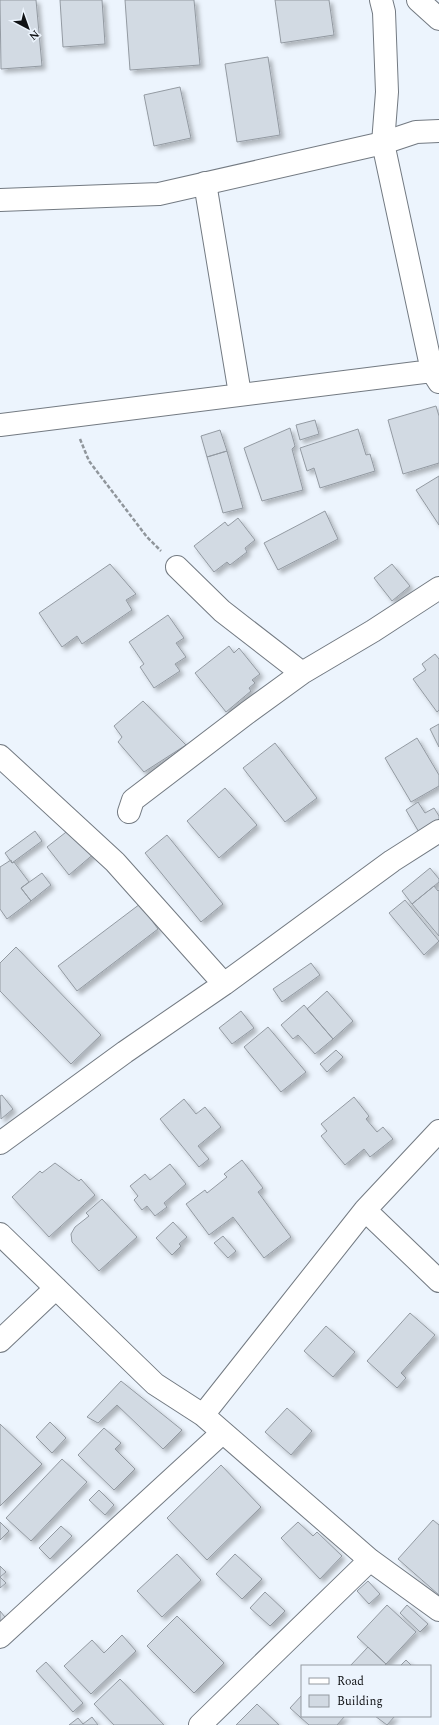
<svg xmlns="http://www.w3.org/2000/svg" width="439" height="1725" font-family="Spectral,serif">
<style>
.building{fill:#d2dae3;stroke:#939aa2;filter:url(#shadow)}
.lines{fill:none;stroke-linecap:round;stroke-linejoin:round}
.street-casing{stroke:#737a82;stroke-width:24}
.secondary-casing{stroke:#737a82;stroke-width:24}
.path{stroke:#90969c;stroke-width:2.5;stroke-dasharray:4 2;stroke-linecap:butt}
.street{stroke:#fff;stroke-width:22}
.secondary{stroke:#fff;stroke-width:22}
</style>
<defs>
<filter id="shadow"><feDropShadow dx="3.5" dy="3.5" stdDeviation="2" flood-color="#0004"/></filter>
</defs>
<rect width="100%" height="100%" fill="#ecf4fd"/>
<!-- building -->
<path class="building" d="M0,0H36L42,66L1,69Z
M60,0H102L105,44L63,47Z
M125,0H194L200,65L130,70Z
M275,0H329L334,35L281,43Z
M268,57L280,135L237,142L225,64Z
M180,87L191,138L154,146L144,95Z
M436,406L439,416V463L403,474L388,420Z
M315,420L319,434L300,440L296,425Z
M290,428L295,446L292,449L303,490L262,501L244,448Z
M358,429L366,455L370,454L375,471L320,488L314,468L307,471L300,448Z
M220,430L227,451L207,457L201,436Z
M227,451L243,508L223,513L207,457Z
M439,476V525L416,490Z
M325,511L338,539L278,570L264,543Z
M238,518L255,540L245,548L247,552L230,565L227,562L214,572L194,546L225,522L228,526Z
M110,564L136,594L126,600L132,610L82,644L77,636L62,647L39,613Z
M392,564L410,586L392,601L374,578Z
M168,615L184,638L176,643L186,657L175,664L180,671L154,688L140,667L144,664L129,642Z
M229,646L234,653L239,648L260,674L252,680L255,683L249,688L251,691L226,712L195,673Z
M435,654L439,659V710L437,712L413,679L426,670L422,664Z
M143,701L186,745L144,772L118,742L122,737L114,726Z
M439,724V747L430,729Z
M417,738L439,775V786L411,802L385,758Z
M275,743L317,798L285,822L243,768Z
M225,788L257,825L219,858L187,821Z
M418,802L425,813L434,808L439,816V822L420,834L406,810Z
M70,829L96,852L69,875L47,847Z
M35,831L42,841L12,863L5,853Z
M167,835L223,904L201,922L145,853Z
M11,860L12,863L14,862L29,882L21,888L31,901L7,919L0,909V867Z
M430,868L439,879V882L412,904L402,891Z
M42,873L51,885L31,901L21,888Z
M434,886L438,891L439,890V936L412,904Z
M405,900L439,941L424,955L389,913Z
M140,904L158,929L77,991L58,966Z
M16,947L101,1035L71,1064L0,991V963Z
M311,963L320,975L282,1002L273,989Z
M327,991L353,1021L333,1039L307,1009Z
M304,1005L333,1039L315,1054L298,1035L293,1039L281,1025Z
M241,1011L254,1028L232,1044L219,1028Z
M268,1027L306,1072L281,1092L244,1047Z
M336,1050L343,1057L327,1072L320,1064Z
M2,1095L13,1109L1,1119L0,1096Z
M354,1097L369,1116L366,1119L377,1132L383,1127L393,1139L370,1157L364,1149L345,1165L321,1136L327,1131L321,1124Z
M184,1099L196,1114L205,1107L221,1127L198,1146L209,1159L199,1167L160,1119Z
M242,1160L263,1188L258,1192L291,1237L264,1258L233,1217L209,1235L186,1204L205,1190L207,1193L227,1177L224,1174Z
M55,1163L79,1181L81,1179L95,1195L49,1237L12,1197L40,1171L42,1173Z
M170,1164L186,1184L164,1203L167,1207L155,1216L147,1206L142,1210L134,1200L138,1196L130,1186L145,1174L150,1180Z
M102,1199L137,1237L99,1271L72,1242L71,1234L75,1227L89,1216L86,1213Z
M173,1222L187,1237L179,1244L181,1246L172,1255L156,1238Z
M223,1236L236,1251L228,1258L214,1243Z
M410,1313L435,1335L401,1373L406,1378L397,1388L367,1361Z
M326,1326L355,1352L333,1377L304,1351Z
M121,1381L182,1430L163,1449L117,1405L98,1423L87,1417Z
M287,1408L312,1431L291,1455L265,1432Z
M50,1422L66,1438L52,1453L36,1437Z
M0,1424L42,1464L0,1506Z
M104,1428L121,1443L115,1449L135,1469L114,1490L78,1455Z
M62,1459L87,1482L31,1541L6,1518Z
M221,1465L261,1507L207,1560L167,1518Z
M99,1490L114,1505L105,1515L89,1500Z
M433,1520L439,1525V1595L398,1559Z
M0,1522L9,1531L0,1540Z
M298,1522L313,1536L317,1532L342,1556L320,1579L281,1538Z
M61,1526L72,1536L50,1559L39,1548Z
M177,1554L201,1580L162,1617L137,1591Z
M235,1554L262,1579L242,1599L216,1574Z
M0,1566L6,1572L0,1577L6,1583L0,1588Z
M368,1581L380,1594L369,1604L357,1591Z
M265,1592L285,1611L270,1626L250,1608Z
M387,1605L416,1632L386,1664L357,1637Z
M407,1605L428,1624L420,1632L400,1613Z
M0,1611L5,1617L0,1622Z
M177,1616L224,1663L194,1693L147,1646Z
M122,1635L136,1651L91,1694L64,1666L92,1640L104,1653Z
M368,1647L386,1664L384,1666H350Z
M406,1660L412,1666H400Z
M46,1662L83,1703L73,1712L36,1671Z
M120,1679L164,1725H114L94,1704Z
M302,1695V1716H345L337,1725H309L290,1708Z
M257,1704L279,1725H236Z
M375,1716H395L387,1725Z
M92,1717L98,1725H69L78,1718L83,1724Z"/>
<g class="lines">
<!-- street casing -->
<g class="street-casing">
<path id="street" d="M381,0L384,12L387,92L383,143L432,371L439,382
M418,0L439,19
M205,183L240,394
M0,425L432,371
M177,567L222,611L302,673
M0,756L115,862L224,984
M129,812L133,800L247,713L302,673L373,631L439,588
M0,1143L125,1052L224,984L392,861L439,831
M365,1210L439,1281
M0,1234L155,1384L203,1415L370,1560L439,1610
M0,1341L56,1288
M203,1415L365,1210L439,1131
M0,1637L222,1433
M200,1725L370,1560"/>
</g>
<!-- secondary casing -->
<g class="secondary-casing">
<path id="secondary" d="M0,200L159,194L383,143L416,132L439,131"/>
</g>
<!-- path -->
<path class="path" d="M80,439L89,461L147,537L161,551"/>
<!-- street -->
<use href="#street" class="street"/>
<!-- secondary -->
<use href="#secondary" class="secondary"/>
</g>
<!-- legend -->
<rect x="301" y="1665" width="130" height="52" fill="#ecf4fd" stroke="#949aa1"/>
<rect x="309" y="1678" width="20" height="6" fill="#ffffff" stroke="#949aa1"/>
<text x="337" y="1685" font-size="12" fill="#111316">Road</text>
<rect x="309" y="1695" width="20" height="12" fill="#d2dae3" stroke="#949aa1"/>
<text x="337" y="1705" font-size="12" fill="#111316">Building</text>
<!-- north arrow -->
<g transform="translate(28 28) rotate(139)" stroke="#ecf4fd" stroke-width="3" paint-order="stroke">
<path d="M0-3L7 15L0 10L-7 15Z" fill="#111316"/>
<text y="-6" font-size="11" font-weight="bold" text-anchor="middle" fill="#111316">N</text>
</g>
</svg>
